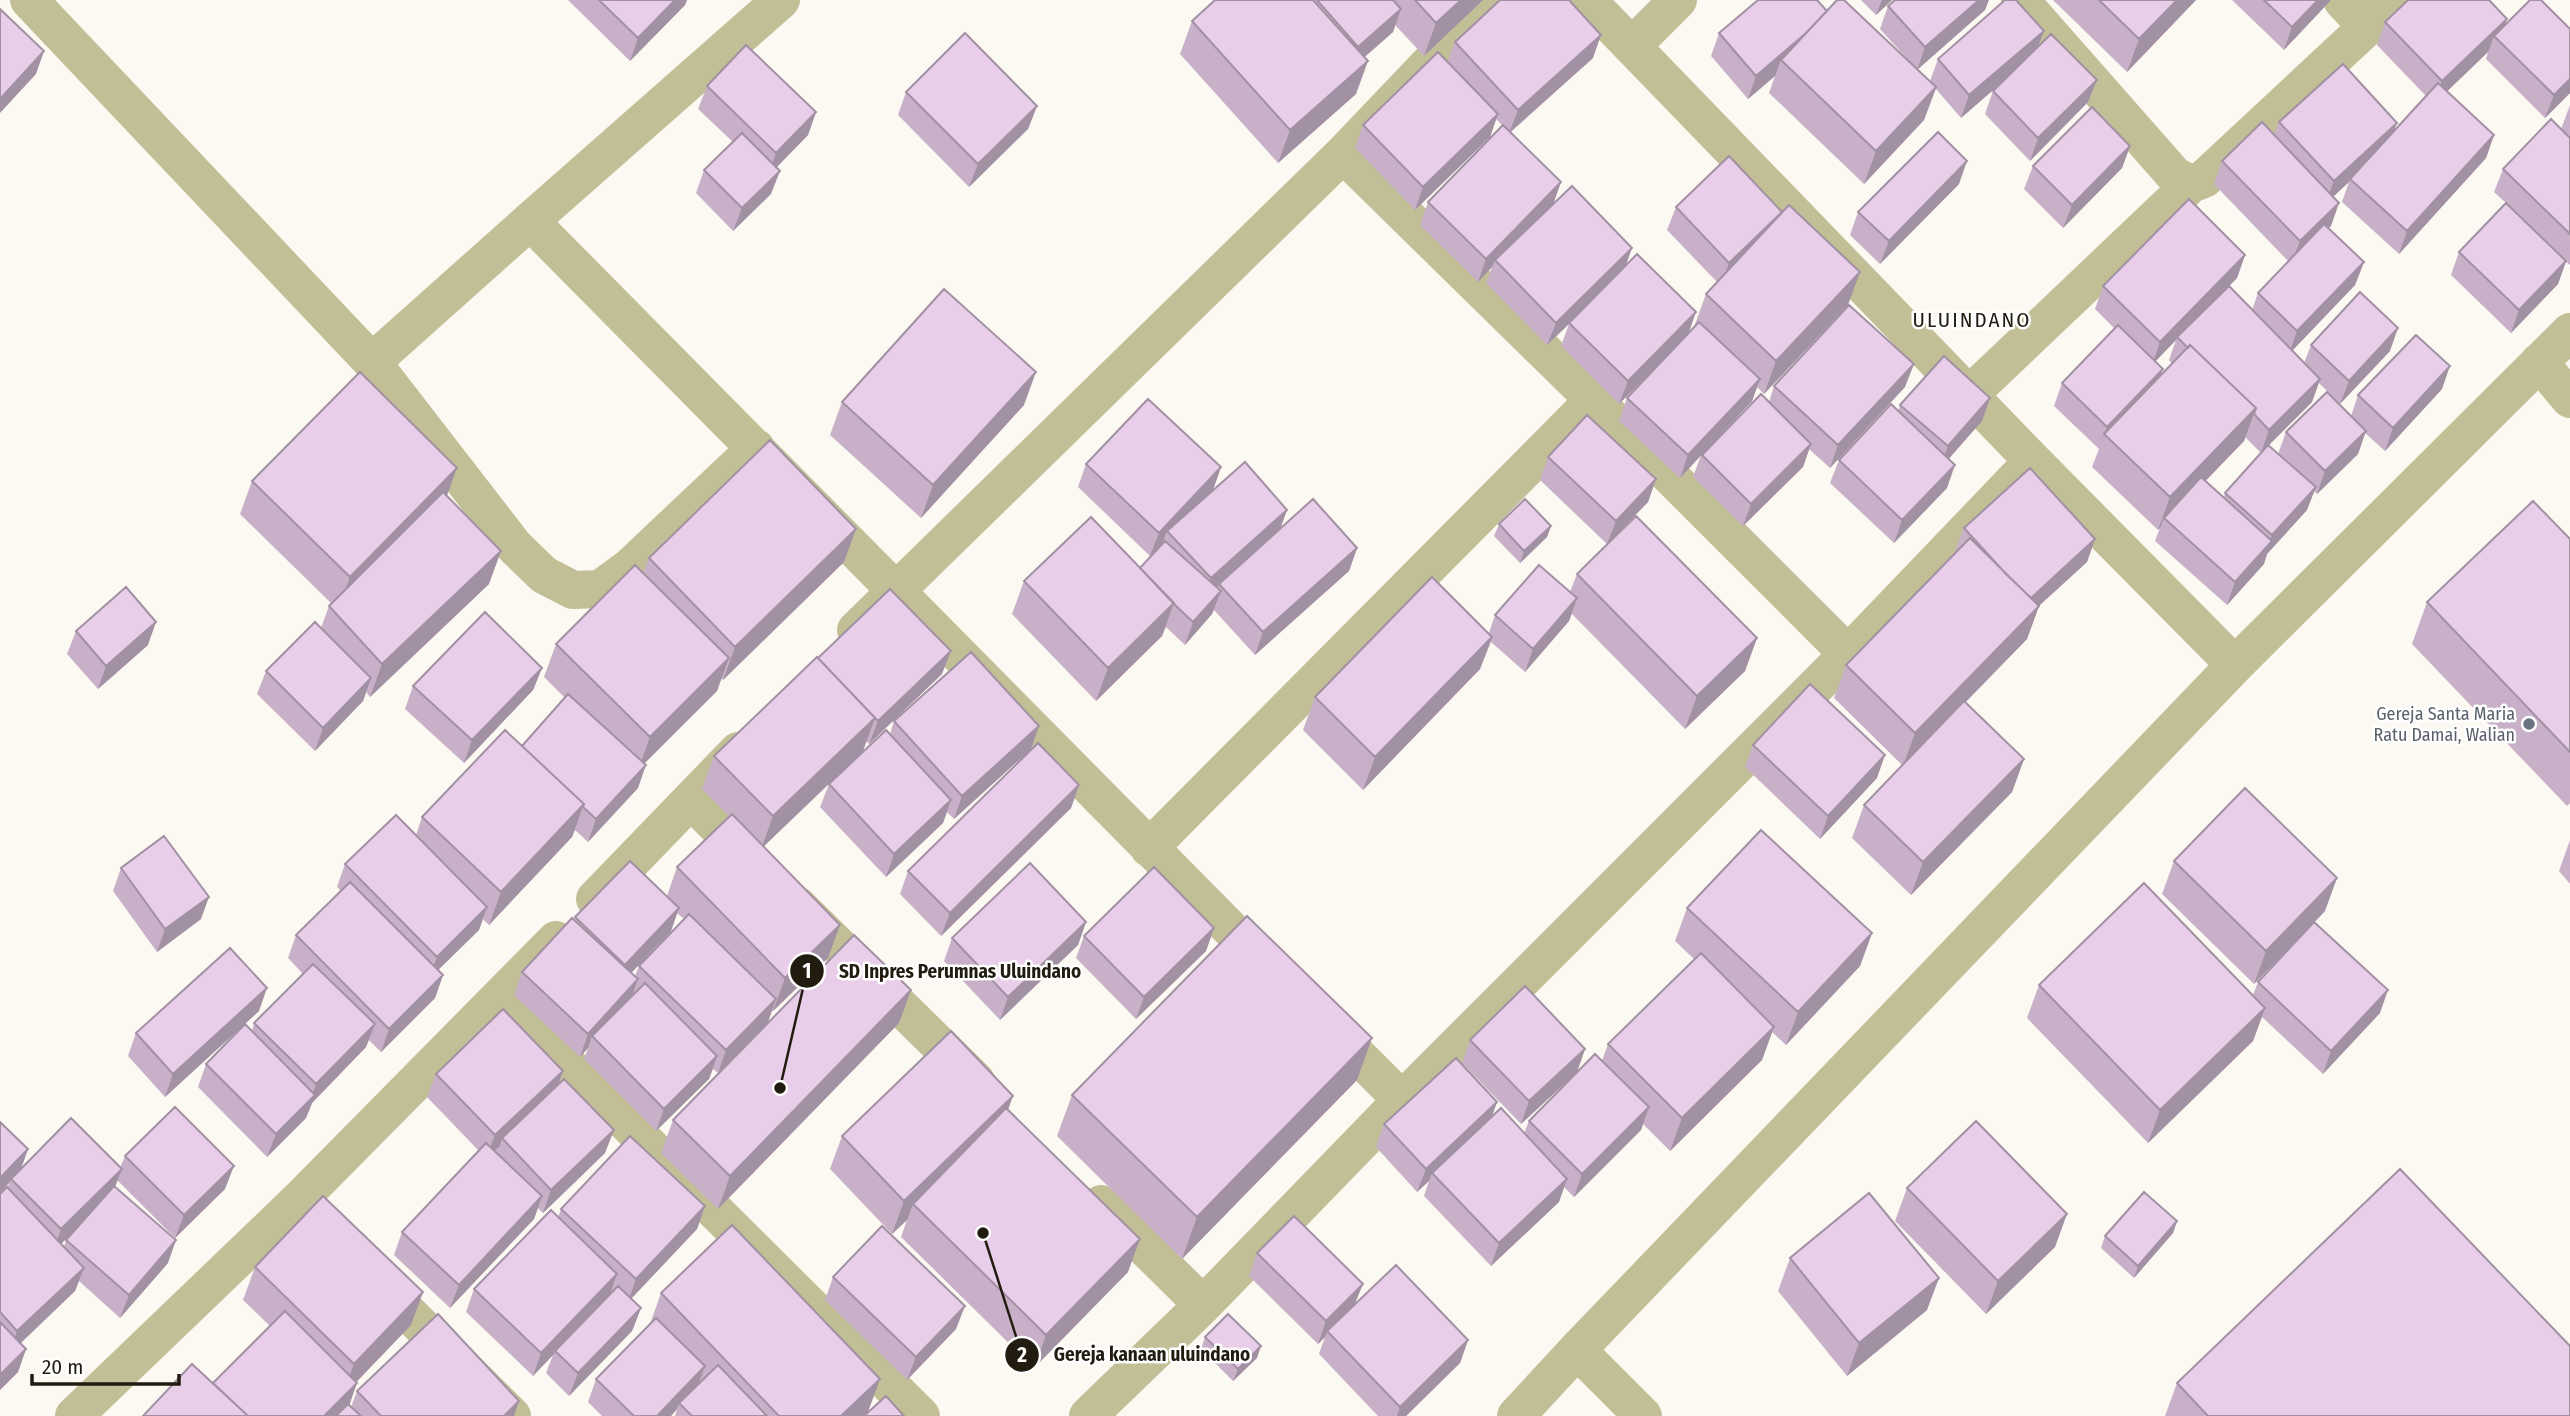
<svg xmlns="http://www.w3.org/2000/svg" width="2570" height="1416" font-family="'Fira Sans Condensed',sans-serif">
<style>
.lines{fill:none;stroke-linecap:round;stroke-linejoin:round}
.minor{stroke:#c2bf97;stroke-width:38}
.wall{fill:#c8b1c8;fill-rule:evenodd}
.shaded-wall{fill:#a290a3}
.building{fill:#e8cee9;stroke:#a290a3;stroke-width:2}
.worship-dot{fill:#6b7280;stroke:#fff;stroke-width:2.5}
.labels{text-anchor:middle;dominant-baseline:central;stroke-width:5;stroke-linejoin:round;paint-order:stroke}
.worship-label{font-size:18px;fill:#5b616d;stroke:#fff;text-anchor:end}
.quarter-label{font-size:21px;letter-spacing:2px;fill:#221c10;stroke:#fff}
.leader{fill:none;stroke:#221c10;stroke-width:2.5}
.callout-dot{fill:#221c10;stroke:#fff;stroke-width:2.5}
.mark-label{font-size:21px;text-anchor:middle;font-weight:bold;fill:#fff}
.callout-label{font-size:19px;text-anchor:middle;font-weight:bold;fill:#221c10;stroke:#fff;stroke-width:5;stroke-linejoin:round;paint-order:stroke}
</style>
<rect width="100%" height="100%" fill="#fcf9f2"/>
<g class="lines">
<!-- minor -->
<path class="minor" d="M29,0L372,362L530,221L1269,968
M1587,0L2033,461L2235,665
M2020,0L2175,176L2191,184L2204,179L2396,0
M2342,0L2367,27
M1632,46L1678,0
M1343,154L1594,400L1848,654
M530,221L781,0
M372,362L515,547L544,575L573,590L600,589L630,567L756,448
M2539,362L2570,399
M1969,395L2191,184
M856,630L1343,154L1490,0
M691,800L754,863
M1149,848L1594,400
M595,899L738,751
M797,905L976,1081
M500,997L921,1416
M1327,1025L1402,1100
M1101,1204L1203,1305
M375,1280L512,1416
M1577,1350L1643,1416
M74,1416L297,1202L556,940
M1088,1416L1203,1305L1402,1100L1848,654L2033,461
M1516,1416L1577,1350L2235,665L2570,332"/>
</g>
<!-- wall -->
<path class="wall" d="M568,0H687L685,5L630,61Z
M1215,0H1483L1424,56L1395,25L1393,32L1364,57L1356,94L1278,163L1180,54L1192,21Z
M1861,0H1892L1876,15Z
M2053,0H2196L2127,72Z
M2232,0H2331L2284,50Z
M1888,6L1985,10L1917,70L1930,81L1938,59L2038,47L2088,102L2030,161L1985,114L1993,91L2003,81L1961,118L1936,89L1924,120L1864,184L1769,93L1775,76L1748,99L1711,56L1719,33L1909,61L1880,29Z
M2507,19L2505,26L2570,93L2545,118L2486,59L2488,52L2447,91L2494,135L2486,158L2399,254L2342,202L2349,182L2333,197L2331,226L2328,228L2364,262L2355,285L2292,351L2304,363L2311,345L2390,351L2340,404L2319,383L2312,402L2269,445L2278,454L2286,432L2351,416L2358,395L2442,389L2385,451L2365,433L2358,454L2317,494L2314,491L2307,510L2267,554L2264,564L2227,605L2155,541L2160,528L2158,530L2092,467L2099,449L2054,406L2062,383L2115,329L2095,309L2103,286L2245,255L2237,278L2229,286L2252,310L2258,293L2288,261L2214,184L2222,161L2274,135L2279,122L2393,132L2426,96L2377,45L2385,22ZM2176,340L2169,360L2172,364L2160,376L2155,361ZM2245,437L2261,453L2225,493L2224,497L2205,481L2244,441Z
M1455,42L1593,58L1511,132L1553,204L1625,267L1689,332L1694,327L1706,294L1717,282L1667,230L1676,207L1848,305L1764,394L1757,387L1752,401L1712,444L1769,402L1774,386L1905,387L1830,468L1809,449L1803,467L1743,526L1693,477L1701,455L1680,478L1619,421L1627,398L1656,367L1619,404L1561,346L1569,324L1547,345L1486,283L1492,267L1478,282L1420,225L1428,202L1503,126L1496,119L1490,137L1415,210L1355,148L1363,125L1447,62Z
M707,86L816,112L808,135L776,168L771,194L733,231L696,193L704,170L733,142L698,109Z
M906,92L1037,106L1028,129L969,187L898,115Z
M2570,105V265L2566,262L2558,284L2511,333L2451,275L2459,252L2506,203L2494,192L2503,169L2570,138L2561,129Z
M2130,146L2122,168L2063,228L2024,189L2033,166Z
M1959,184L1880,264L1850,235L1858,212Z
M1990,398L1982,421L1949,459L1947,488L1894,543L1830,483L1839,460L1898,411L1900,405Z
M842,402L1024,405L921,518L830,435Z
M1548,457L1656,479L1648,502L1607,544L1540,480Z
M1086,464L1221,467L1213,490L1287,510L1280,529L1357,548L1349,571L1255,655L1214,610L1212,614L1185,645L1166,627L1162,636L1096,701L1012,614L1024,581L1140,568L1162,544L1163,542L1150,556L1078,487Z
M252,481L447,496L489,584L370,697L366,692L363,701L315,751L257,694L266,671L321,628L329,606L331,603L240,514Z
M1499,524L1551,526L1547,537L1520,563L1494,536Z
M1964,528L2095,539L2087,562L2039,606L2027,639L1965,703L2024,759L2012,792L1911,895L1852,838L1864,805L1902,765L1834,698L1846,665L1956,551H1955Z
M856,529L844,562L723,680L721,678L717,691L644,763L638,788L588,842L575,830L572,837L489,925L483,919L479,930L438,970L443,975L435,998L381,1052L369,1040L366,1047L312,1103L306,1118L267,1157L198,1087L206,1064L252,1031L254,1023L303,974L288,958L296,935L341,891L337,887L345,864L416,835L422,817L522,746L565,698L544,677L556,644L643,573L649,558Z
M2570,539V803L2567,806L2412,644L2427,602Z
M1577,574L1757,638L1745,671L1685,729L1572,614L1569,621L1525,672L1491,642L1480,669L1363,790L1303,730L1315,697L1489,633L1495,615L1570,592Z
M76,631L148,645L98,689L67,654Z
M818,658L942,674L869,744L866,741L863,751L832,781L890,734L894,721L1039,726L1031,749L954,819L947,812L943,823L886,877L820,807L829,784L764,846L828,958L773,1011H772L768,1022L718,1073L713,1069L709,1079L656,1131L584,1059L588,1048L580,1057L514,995L522,972L574,920L575,917L667,896L677,867L729,816L702,789L714,756ZM677,913L684,919L639,966L635,976L631,973L671,931Z
M542,668L533,690L464,763L405,709L413,686Z
M1753,745L1877,778L1820,839L1745,767Z
M1079,785L1071,808L941,936L900,894L908,871Z
M2570,840V884L2559,871Z
M2174,861L2325,911L2314,923L2380,1013L2323,1074L2262,1017L2253,1041L2148,1143L2027,1018L2039,985L2253,995L2258,982L2294,943L2254,984L2162,894Z
M121,868L201,919L157,952L113,891Z
M1687,908L1872,933L1860,966L1786,1045L1772,1032L1762,1060L1670,1151L1643,1124L1641,1130L1574,1197L1564,1187L1559,1202L1491,1266L1424,1196L1429,1181L1417,1192L1376,1147L1384,1124L1497,1102L1491,1117L1524,1133L1529,1121L1602,1061L1608,1044L1694,959L1675,941Z
M1086,922L1078,945L1000,1020L944,961L952,938Z
M1214,928L1206,951L1136,1019L1076,958L1084,936Z
M259,1011L165,1097L128,1056L136,1033Z
M899,1023L718,1209L661,1153L673,1120Z
M1372,1038L1357,1080L1182,1259L1057,1136L1072,1095Z
M1470,1040L1585,1049L1577,1072L1521,1124L1462,1063Z
M563,1071L558,1085L605,1153L543,1213L538,1208L534,1219L450,1308L394,1255L402,1232L479,1151L427,1097L436,1074Z
M1008,1110L1128,1272L1034,1368L901,1237L907,1220L892,1234L830,1169L842,1136Z
M0,1122L28,1149L21,1168H120L125,1156L225,1189L175,1238L117,1180L115,1186L168,1263L120,1318L79,1281L75,1291L21,1343L26,1349L18,1372L0,1390V1194L8,1187L9,1183L0,1193ZM79,1226L66,1240L64,1247L61,1244Z
M1907,1188L2055,1247L1986,1314L1895,1221Z
M705,1206L697,1229L631,1299L641,1308L632,1331L569,1396L546,1373L553,1355L533,1376L466,1312L474,1289L558,1217L561,1209Z
M2177,1221L2173,1233L2134,1278L2101,1248L2105,1236Z
M1257,1253L1355,1304L1468,1340L1460,1363L1406,1416H1378L1319,1354L1325,1337L1318,1344L1249,1276Z
M1790,1258L1927,1310L1847,1376L1778,1291Z
M255,1267L423,1292L411,1325L356,1382L349,1405L351,1407L357,1391L514,1416H143L213,1383L270,1326L243,1300Z
M833,1277L956,1329L907,1380L825,1300Z
M661,1293L868,1412L904,1416H675L677,1409L671,1416H602L588,1402L596,1379L650,1324Z
M1205,1337L1257,1358L1233,1381L1201,1349Z
M2177,1383L2570,1416H2165Z"/>
<!-- shaded-wall -->
<path class="shaded-wall" d="M675,0H687L685,5L630,61L638,38Z
M1461,0H1483L1424,56L1436,23Z
M1882,0H1892L1876,15Z
M1979,0H1989L1985,10L1917,70L1925,47Z
M2177,0H2196L2127,72L2139,39Z
M2318,0H2331L2284,50L2292,27Z
M1401,9L1393,32L1350,70L1358,47Z
M1829,13L1781,60L1775,76L1748,99L1756,76Z
M2507,19L2499,41L2494,36L2488,52L2434,104L2442,81Z
M2044,31L2035,54L1961,118L1969,95Z
M1601,35L1593,58L1509,133L1518,110Z
M44,51L36,74L0,113V99Z
M1368,61L1356,94L1278,163L1290,130Z
M2570,79V93L2545,118L2554,95Z
M2097,80L2088,102L2030,161L2038,138Z
M1936,87L1924,120L1864,184L1876,151Z
M1037,106L1028,129L969,187L978,164Z
M816,112L808,135L768,176L776,153Z
M1498,114L1490,137L1415,210L1423,187Z
M2397,123L2388,146L2350,179L2349,182L2325,204L2334,181Z
M2494,135L2486,158L2399,254L2407,231Z
M2130,146L2122,168L2063,228L2072,205Z
M1967,161L1959,184L1880,264L1889,241Z
M780,171L771,194L733,231L742,208Z
M1561,182L1553,205L1495,260L1492,267L1478,282L1486,259Z
M2339,203L2331,226L2291,264L2300,241Z
M1782,212L1721,286L1729,263Z
M1632,248L1624,271L1547,345L1556,323Z
M2245,255L2237,278L2178,338L2177,337L2176,340L2152,365L2160,342Z
M2566,261L2558,284L2511,333L2519,310Z
M2364,262L2355,285L2289,354L2297,331Z
M1860,272L1848,305L1764,394L1776,361Z
M1696,312L1688,335L1619,404L1628,381Z
M2398,328L2390,351L2340,404L2349,381Z
M1914,364L1905,387L1830,468L1838,445Z
M2450,366L2442,389L2385,451L2393,428Z
M2163,369L2154,392L2104,434L2098,450L2107,427Z
M1036,372L1024,405L921,518L933,485Z
M1760,379L1752,401L1680,478L1688,455Z
M2320,379L2312,402L2261,453L2269,430Z
M1990,398L1982,421L1939,469L1948,446Z
M2256,408L2244,441L2167,521L2164,518L2160,528L2158,530L2170,497Z
M2366,431L2358,454L2317,494L2325,471Z
M1811,444L1803,467L1743,526L1751,504Z
M1955,465L1947,488L1894,543L1902,520Z
M1221,467L1213,490L1167,531L1163,542L1150,556L1159,533Z
M457,468L445,501L338,610L350,577Z
M1656,479L1648,502L1607,544L1616,521Z
M2316,487L2307,510L2267,554L2264,564L2227,605L2235,582L2268,545L2272,535Z
M1287,510L1279,532L1219,584L1217,588L1202,601L1211,578Z
M1551,526L1547,537L1520,563L1524,551Z
M856,529L844,562L723,680L735,647Z
M2095,539L2087,562L2021,622L2029,599Z
M1357,548L1349,571L1255,655L1263,632Z
M501,551L489,584L370,697L382,664Z
M1221,591L1212,614L1185,645L1193,622Z
M1577,598L1569,621L1525,672L1533,649Z
M1174,603L1162,636L1096,701L1108,668Z
M2039,606L2027,639L1903,766L1915,733Z
M156,622L148,645L98,689L106,666Z
M1492,637L1480,669L1363,790L1375,757Z
M1757,638L1745,671L1685,729L1697,696Z
M951,651L942,674L869,744L878,721Z
M729,658L717,691L638,770L650,737Z
M542,668L533,690L464,763L472,740Z
M371,678L363,701L315,751L323,728Z
M875,718L863,751L761,849L773,816Z
M1039,726L1031,749L954,819L962,796Z
M1885,755L1877,778L1820,839L1828,816Z
M2024,759L2012,792L1911,895L1923,862Z
M646,765L638,788L588,842L596,819Z
M1079,785L1071,808L941,936L950,913Z
M951,800L943,823L886,877L894,854Z
M584,804L572,837L489,925L501,892Z
M2337,878L2325,911L2254,984L2266,951Z
M209,897L201,919L157,952L165,929Z
M487,907L479,930L428,980L437,957Z
M679,908L671,931L617,988L625,965Z
M1086,922L1078,945L1000,1020L1008,997Z
M840,925L828,958L773,1011L785,978Z
M1214,928L1206,951L1136,1019L1144,997Z
M1872,933L1860,966L1786,1045L1798,1012Z
M443,975L435,998L381,1052L389,1029Z
M638,979L630,1002L592,1036L588,1048L580,1057L588,1034Z
M267,988L259,1011L165,1097L173,1074Z
M911,990L899,1023L718,1209L730,1176Z
M2388,990L2380,1013L2323,1074L2331,1051Z
M776,999L768,1022L718,1073L726,1050Z
M2265,1008L2253,1041L2148,1143L2160,1110Z
M375,1024L366,1047L312,1103L306,1118L267,1157L276,1134L311,1099L316,1084Z
M1774,1027L1762,1060L1670,1151L1682,1118Z
M1372,1038L1357,1080L1182,1259L1197,1217Z
M1585,1049L1577,1072L1521,1124L1529,1101Z
M717,1056L709,1079L656,1131L664,1109Z
M563,1071L555,1094L502,1138L500,1146L486,1158L495,1135Z
M1013,1096L1001,1129L913,1204L907,1220L892,1234L904,1201Z
M1497,1102L1489,1125L1432,1173L1429,1181L1417,1192L1426,1169Z
M1649,1107L1641,1130L1574,1197L1582,1174Z
M614,1130L605,1153L543,1213L551,1190Z
M28,1149L20,1172L11,1179L9,1183L0,1193V1178Z
M234,1166L225,1189L175,1238L184,1215Z
M122,1169L113,1192L53,1252L61,1229Z
M1567,1179L1559,1202L1491,1266L1499,1243Z
M542,1196L534,1219L450,1308L459,1285Z
M705,1206L697,1229L628,1302L636,1279Z
M2067,1214L2055,1247L1986,1314L1998,1281Z
M2177,1221L2173,1233L2134,1278L2138,1266Z
M1140,1239L1128,1272L1034,1368L1046,1335Z
M176,1240L168,1263L120,1318L129,1295Z
M84,1268L75,1291L9,1354L17,1331Z
M617,1274L609,1297L555,1351L553,1355L533,1376L541,1353Z
M1939,1278L1927,1310L1847,1376L1859,1343Z
M1363,1284L1354,1306L1327,1331L1325,1337L1318,1344L1326,1321Z
M423,1292L411,1325L342,1397L354,1364Z
M965,1306L956,1329L907,1380L916,1357Z
M641,1308L632,1331L569,1396L578,1373Z
M1468,1340L1460,1363L1406,1416H1397L1400,1407Z
M1261,1346L1257,1358L1233,1381L1238,1369Z
M26,1349L18,1372L0,1390V1375Z
M705,1366L697,1389L679,1403L677,1409L671,1416H657Z
M880,1379L868,1412L864,1416H841Z
M357,1383L349,1406L339,1416H324Z
M519,1401L514,1416H504Z"/>
<!-- building -->
<path class="building" d="M599,0H675L638,38Z
M1215,0H1313L1368,61L1290,130L1192,21Z
M1317,0H1393L1401,9L1358,47Z
M1415,0H1461L1436,23Z
M1500,0H1569L1601,35L1518,110L1455,42Z
M1758,0H1817L1827,11L1805,34L1756,76L1719,33Z
M1837,0H1844L1936,87L1876,151L1781,60Z
M1895,0H1979L1925,47L1888,6Z
M2005,0H2016L2044,31L1969,95L1938,59Z
M2099,0H2177L2139,39Z
M2264,0H2318L2292,27Z
M2408,0H2489L2507,19L2442,81L2385,22Z
M2530,0H2541L2570,29V79L2554,95L2494,36Z
M0,9L44,51L0,99Z
M965,33L1037,106L978,164L906,92Z
M2051,34L2097,80L2038,138L1993,91Z
M746,45L816,112L776,153L707,86Z
M1438,52L1498,114L1423,187L1363,125Z
M2343,64L2397,123L2334,181L2279,122Z
M2438,83L2494,135L2407,231L2350,179Z
M2092,107L2130,146L2072,205L2033,166Z
M2551,119L2570,138V234L2503,169Z
M2262,122L2339,203L2300,241L2222,161Z
M1503,125L1561,182L1486,259L1428,202Z
M1938,132L1967,161L1889,241L1858,212Z
M742,133L780,171L742,208L704,170Z
M1729,156L1782,212L1729,263L1676,207Z
M1572,186L1632,248L1556,323L1495,260Z
M2189,199L2245,255L2160,342L2103,286Z
M2506,203L2566,261L2519,310L2459,252Z
M1789,205L1860,272L1776,361L1706,294Z
M2324,224L2364,262L2297,331L2258,293Z
M1637,254L1696,312L1628,381L1569,323Z
M2229,286L2320,379L2269,430L2254,414L2256,408L2190,345L2188,348L2177,337Z
M944,289L1036,372L933,485L842,402Z
M2360,292L2398,328L2349,381L2311,345Z
M1849,305L1914,364L1838,445L1774,386Z
M1699,322L1760,379L1688,455L1627,398Z
M2118,325L2163,369L2107,427L2062,383Z
M2416,335L2450,366L2393,428L2358,395Z
M2190,345L2256,408L2170,497L2104,434Z
M1944,356L1990,398L1948,446L1900,405Z
M360,372L457,468L350,577L252,481Z
M2327,392L2366,431L2325,471L2286,432Z
M1761,394L1811,444L1751,504L1702,455Z
M1148,399L1221,467L1159,533L1086,464Z
M1891,404L1955,465L1902,520L1839,460Z
M1587,415L1656,479L1616,521L1548,457Z
M770,440L856,529L735,647L649,558Z
M2268,445L2316,487L2272,535L2225,493Z
M1245,462L1287,510L1211,578L1167,531Z
M2030,468L2095,539L2031,598L2006,574L1964,528Z
M2201,477L2272,541L2235,582L2164,518Z
M443,492L501,551L382,664L329,606Z
M1313,499L1357,548L1263,632L1219,584Z
M1525,499L1551,526L1524,551L1499,524Z
M2533,501L2570,539V752L2427,602Z
M1636,516L1757,638L1697,696L1577,574Z
M1091,517L1174,603L1108,668L1024,581Z
M1970,538L2039,606L1915,733L1846,665Z
M1165,541L1221,591L1193,622L1174,604L1140,568Z
M635,565L729,658L650,737L556,644Z
M1539,565L1577,598L1533,649L1495,615Z
M1432,577L1492,637L1375,757L1315,697Z
M126,587L156,622L106,666L76,631Z
M890,589L951,651L878,721L818,658Z
M485,612L542,668L472,740L413,686Z
M315,622L371,678L323,728L266,671Z
M971,652L1039,726L962,796L894,721Z
M817,657L875,718L773,816L714,756Z
M1810,684L1885,755L1828,816L1753,745Z
M568,694L646,765L596,819L583,807L584,804L522,746Z
M1964,701L2024,759L1923,862L1864,805Z
M505,730L584,804L501,892L422,817Z
M886,730L951,800L894,854L829,784Z
M1038,743L1079,785L950,913L908,871Z
M2245,788L2337,878L2266,951L2174,861Z
M732,814L840,925L785,978L677,867Z
M396,815L487,907L437,957L345,864Z
M1761,830L1872,933L1798,1012L1687,908Z
M164,836L209,897L165,929L121,868Z
M630,861L679,908L625,965L575,917Z
M1030,863L1086,922L1008,997L952,938Z
M1154,867L1214,928L1144,997L1084,936Z
M350,882L443,975L389,1029L296,935Z
M2144,883L2265,1008L2160,1110L2039,985Z
M689,914L776,999L726,1050L639,966Z
M1247,916L1372,1038L1197,1217L1072,1095Z
M572,918L638,979L588,1034L522,972Z
M2314,922L2388,990L2331,1051L2258,982Z
M854,935L911,990L730,1176L673,1120Z
M230,948L267,988L173,1074L136,1033Z
M1701,953L1774,1027L1682,1118L1608,1044Z
M313,964L375,1024L316,1084L254,1023Z
M645,983L717,1056L664,1109L592,1036Z
M1525,986L1585,1049L1529,1101L1470,1040Z
M503,1009L563,1071L495,1135L436,1074Z
M245,1024L315,1095L276,1134L206,1064Z
M951,1031L1013,1096L904,1201L842,1136Z
M1595,1054L1649,1107L1582,1174L1529,1121Z
M1456,1058L1497,1102L1426,1169L1384,1124Z
M564,1079L614,1130L551,1190L502,1138Z
M175,1107L234,1166L184,1215L125,1156Z
M1006,1108L1140,1239L1046,1335L913,1204Z
M1501,1108L1567,1179L1499,1243L1432,1173Z
M71,1118L122,1169L61,1229L11,1179Z
M1976,1121L2067,1214L1998,1281L1907,1188Z
M0,1122L28,1149L0,1178Z
M630,1136L705,1206L636,1279L561,1209Z
M486,1143L542,1196L459,1285L402,1232Z
M2400,1169L2570,1346V1416H2208L2177,1383Z
M114,1186L176,1240L129,1295L66,1240Z
M7,1187L84,1268L17,1331L0,1312V1194Z
M2144,1192L2177,1221L2138,1266L2105,1236Z
M1869,1193L1939,1278L1859,1343L1790,1258Z
M323,1196L423,1292L354,1364L255,1267Z
M551,1210L617,1274L541,1353L474,1289Z
M1294,1216L1363,1284L1326,1321L1257,1253Z
M732,1225L880,1379L841,1416H779L661,1293Z
M882,1226L965,1306L916,1357L833,1277Z
M1396,1265L1468,1340L1400,1407L1327,1331Z
M618,1286L641,1308L578,1373L555,1351Z
M285,1311L357,1383L324,1416H248L213,1383Z
M438,1314L519,1401L504,1416H381L357,1391Z
M1228,1314L1261,1346L1238,1369L1205,1337Z
M656,1318L705,1366L657,1416H634L596,1379Z
M0,1322L26,1349L0,1375Z
M192,1364L248,1416H143Z
M718,1365L767,1416H692L679,1403Z
M886,1396L904,1416H864Z
M348,1404L361,1416H336Z"/>
<!-- markers -->
<circle class="worship-dot" cx="2529" cy="724" r="7"/>
<g class="labels">
<!-- worship labels -->
<g class="worship-label">
<text x="2515" y="714">Gereja Santa Maria<tspan x="2515" dy="21">Ratu Damai, Walian</tspan></text>
</g>
<!-- quarter labels -->
<g class="quarter-label">
<text x="1972" y="320">ULUINDANO</text>
</g>
</g>
<!-- callouts -->
<path class="leader" d="M780 1088L807 971M983 1233L1022 1355"/>
<g class="callout-dot">
<circle cx="780" cy="1088" r="7"/>
<circle cx="983" cy="1233" r="7"/>
<circle cx="807" cy="971" r="18"/>
<circle cx="1022" cy="1355" r="18"/>
</g>
<g class="mark-label">
<text x="807" y="978">1</text>
<text x="1022" y="1362">2</text>
</g>
<g class="callout-label">
<text x="960" y="978">SD Inpres Perumnas Uluindano</text>
<text x="1152" y="1361">Gereja kanaan uluindano</text>
</g>
<!-- scale -->
<path d="M32 1374v10h147v-10" fill="none" stroke="#221c10" stroke-width="3.5"/>
<text x="42" y="1374" font-size="21" fill="#221c10" stroke="#ffffff" stroke-width="5" paint-order="stroke">20 m</text>
</svg>
